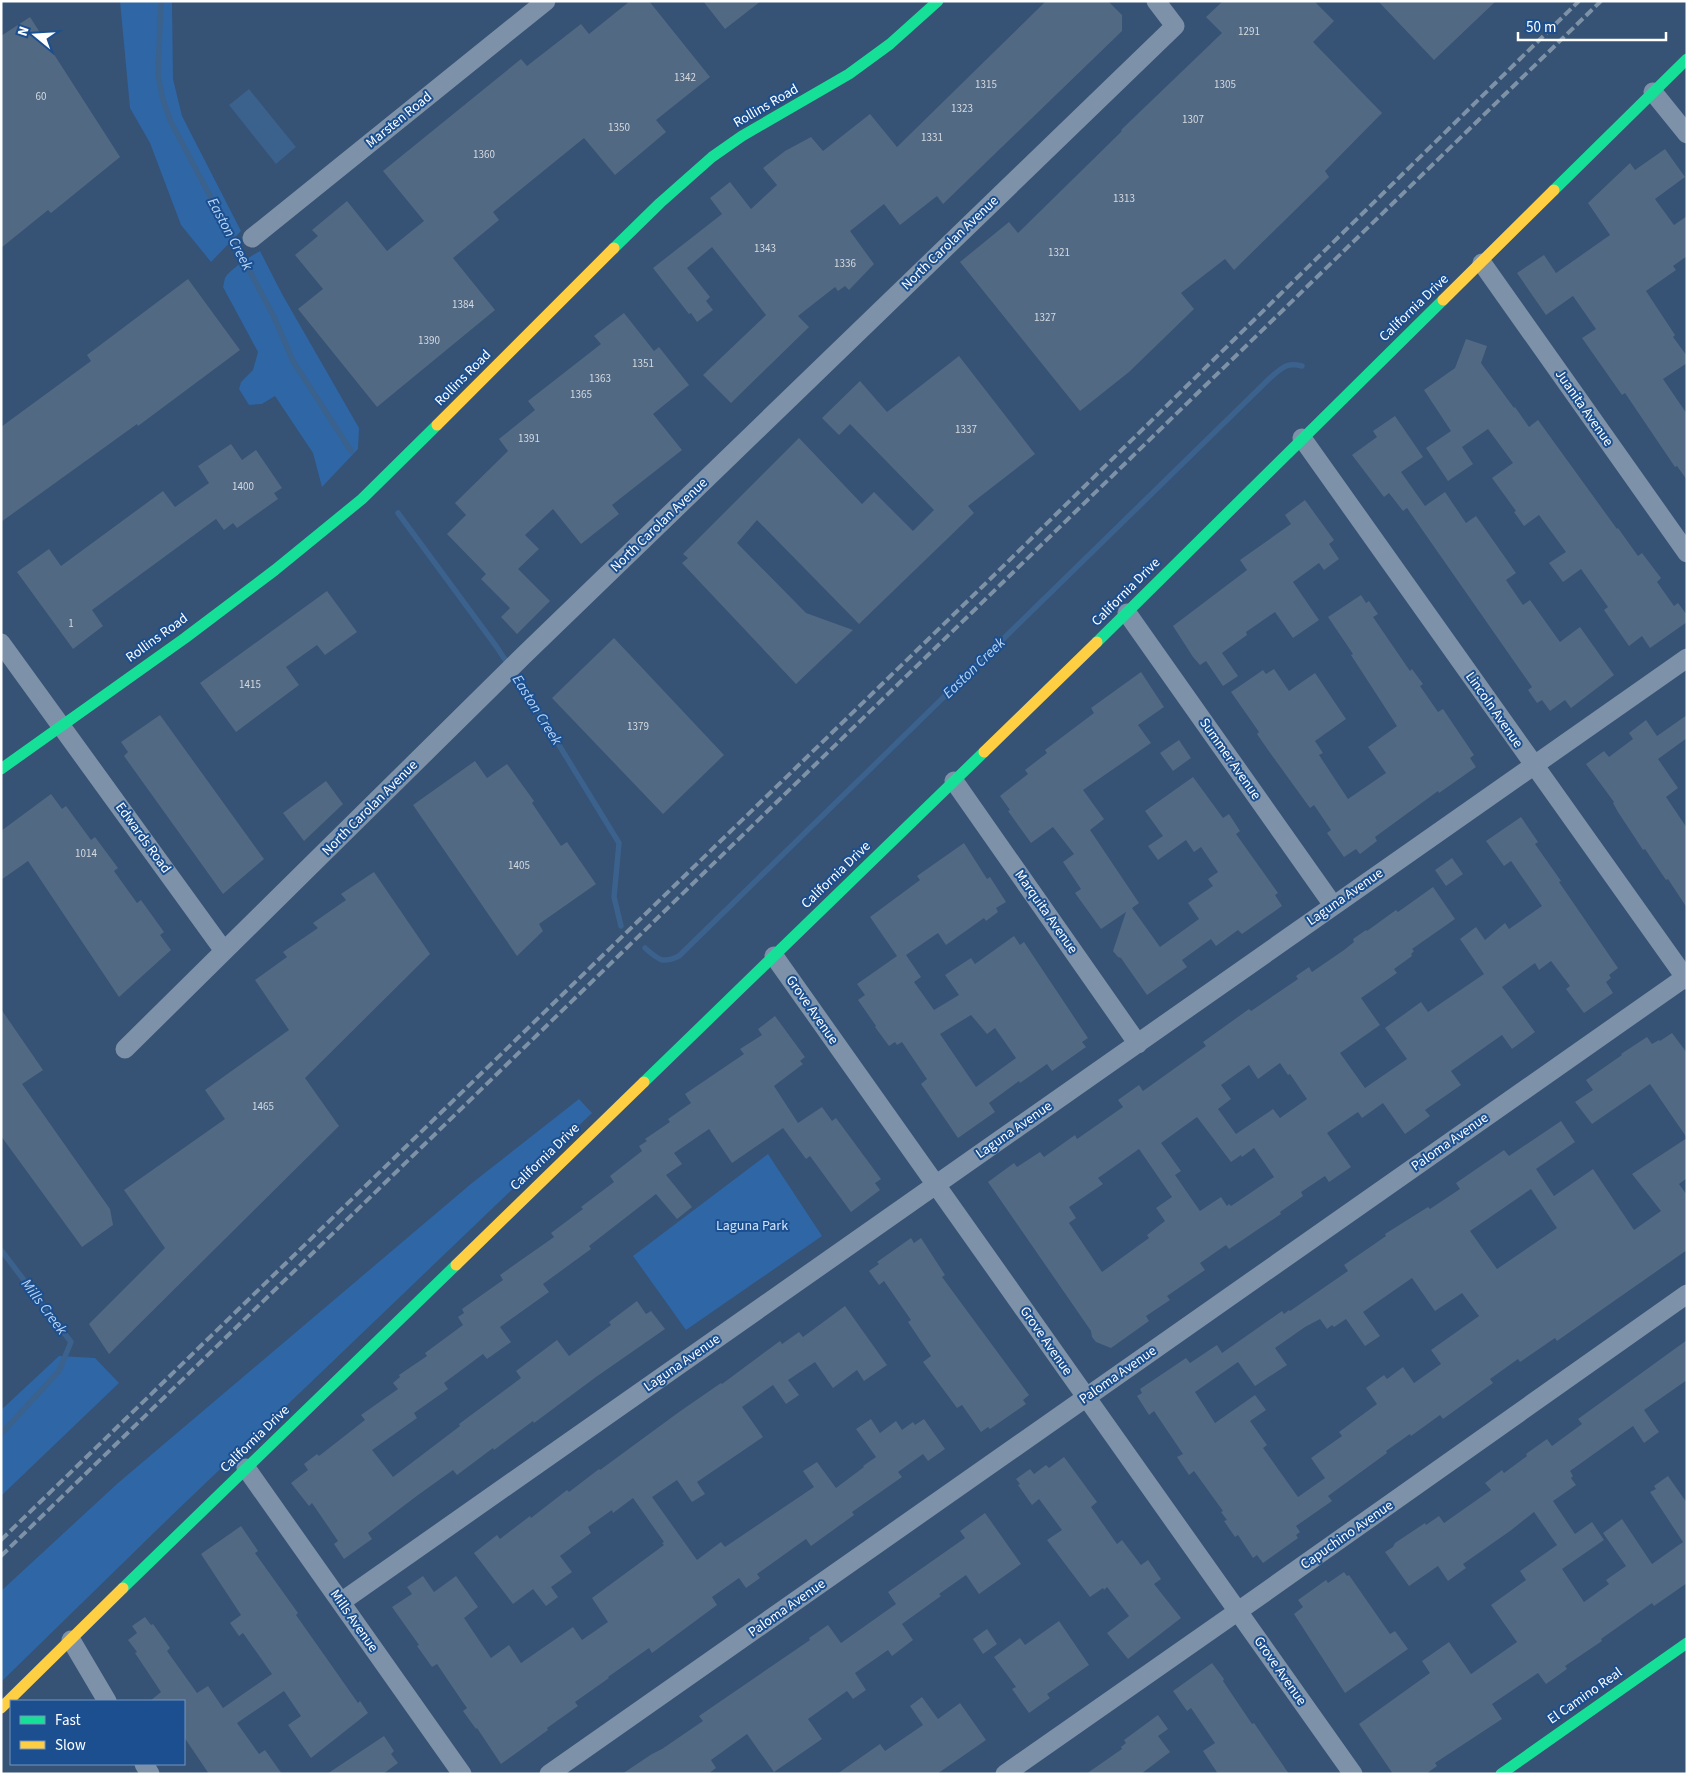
<svg xmlns="http://www.w3.org/2000/svg" width="1688" height="1775" font-family="'Source Sans 3',sans-serif">
<style>
.green{fill:#2f66a5}
.water{fill:#3b618d}
.lines{fill:none;stroke-linecap:round;stroke-linejoin:round}
.stream{stroke:#3b618d;stroke-width:5.5}
.building{fill:#526984;fill-rule:evenodd}
.street{stroke:#7d92a8;stroke-width:19}
.fast{stroke:#16e098;stroke-width:11}
.slow{stroke:#ffcf43;stroke-width:11}
.rail{stroke:#7e92a7;stroke-width:4;stroke-dasharray:9 4;stroke-linecap:butt}
.labels{text-anchor:middle;dominant-baseline:central;stroke-width:4;stroke-linejoin:round;paint-order:stroke}
.number-label{font-size:11px;fill:#d4dae0}
.street-label{font-size:14px;fill:#fff;stroke:#1b4f8f}
.park-label{font-size:14px;fill:#cfe3fa;stroke:#1b4f8f}
.water-label{font-size:15px;font-style:italic;fill:#b5d3f5;stroke:#1b4f8f}
</style>
<rect width="100%" height="100%" fill="#365274"/>
<!-- green -->
<path class="green" d="M120,1H172L173,79L182,116L241,231L211,262L181,225L150,143L130,108Z
M260,251L282,294L359,428L358,449L322,487L313,453L275,396L262,404L249,405L239,389L241,382L253,370L258,352L223,287C224,284 224,281 225,278C230,269 251,256 260,251Z
M579,1099L592,1113L167,1520L1,1682V1591L118,1483L472,1183Z
M768,1154L822,1236L686,1330L633,1256Z
M59,1356L95,1358L119,1383L1,1496V1410Z"/>
<!-- water -->
<path class="water" d="M249,89L296,147L276,164L229,105Z"/>
<g class="lines">
<!-- stream -->
<path class="stream" d="M161,1L158,75L163,100L171,122L274,317L293,361L351,451
M398,513L496,646L524,688L619,843L614,897L621,926
M645,948C659,960 662,964 679,956L1270,378C1282,368 1286,362 1302,366
M1,1250L71,1342L59,1371L1,1434"/>
</g>
<!-- building -->
<path class="building" d="M630,1H649L710,77L656,120L666,132L615,175L584,138L493,212L499,220L453,258L495,310L377,407L298,309L323,289L295,255L318,236L312,230L347,201L387,251L424,221L383,171L521,59L527,66L581,24L589,34Z
M703,1H761L725,29Z
M1046,1H1108L1122,15V31L943,204L937,196L900,225L884,204L850,231L874,264L849,290L845,286L838,291L835,287L798,316L809,327L731,403L703,375L766,315L712,247L687,268L710,297L706,301L713,310L697,322L691,313L689,314L653,268L722,214L710,198L730,182L751,209L777,185L763,168L785,151L811,137L823,151L870,114L897,147Z
M1223,1H1314L1334,21L1313,42L1382,113L1325,171L1329,177L1234,270L1225,259L1181,293L1194,309L1129,372L1080,411L960,262L1009,222L1018,233L1122,131L1121,130L1222,33L1206,17Z
M1378,1H1496L1434,60Z
M30,17L120,157L51,213L48,210L1,248V36Z
M1665,149L1685,177L1655,199L1674,225L1687,216V256L1673,266L1676,270L1646,291L1675,335L1673,337L1687,356V363L1663,379L1687,414V480L1677,466L1675,467L1625,393L1622,395L1582,338L1596,329L1573,296L1546,315L1517,273L1544,255L1556,273L1610,235L1588,203L1630,163L1635,170Z
M188,279L240,350L138,426L137,424L1,522V427L91,361L87,355Z
M624,313L654,351L659,347L689,385L653,414L682,450L612,505L619,514L581,544L553,509L525,535L539,549L518,569L550,601L517,634L501,617L510,608L481,579L486,574L447,534L466,515L455,503L508,451L499,439L535,410L528,401L601,344L594,336Z
M1466,339L1487,346L1481,363L1514,408L1515,407L1529,427L1538,420L1617,529L1618,528L1638,556L1642,553L1661,578L1657,582L1674,606L1678,603L1687,615V622L1650,648L1642,636L1629,646L1604,610L1608,607L1581,569L1563,582L1549,563L1566,552L1539,515L1524,526L1514,512L1516,511L1492,478L1513,463L1488,429L1462,447L1473,464L1448,481L1426,448L1451,431L1424,390L1455,368Z
M959,356L1035,454L968,506L974,513L859,624L757,520L737,543L806,613L853,630L796,684L682,563L688,558L683,554L799,438L862,504L874,492L913,531L934,510L850,424L839,435L822,418L860,381L887,412Z
M1395,416L1423,457L1401,472L1425,506L1445,492L1466,523L1476,516L1516,573L1506,580L1523,605L1530,600L1560,642L1580,627L1614,675L1571,708L1565,700L1550,711L1542,700L1537,703L1528,690L1532,687L1407,508L1403,511L1389,493L1384,497L1352,455L1377,437L1373,431Z
M231,444L242,460L256,450L282,488L274,493L278,499L237,528L233,523L224,530L216,519L92,610L103,626L73,649L17,572L49,549L61,566L163,491L175,507L209,483L198,466Z
M1305,500L1334,540L1329,544L1339,559L1324,570L1319,563L1293,582L1319,620L1293,638L1275,612L1246,632L1247,635L1222,653L1238,676L1223,686L1206,661L1200,665L1193,657L1173,626L1247,570L1240,560L1291,524L1285,515Z
M327,591L357,632L325,655L317,645L286,667L299,685L236,732L200,683Z
M1361,595L1366,603L1369,601L1378,614L1373,617L1410,671L1412,669L1423,684L1420,686L1438,712L1443,709L1474,755L1470,758L1476,767L1439,793L1438,791L1375,837L1377,841L1360,854L1356,849L1344,857L1327,833L1331,830L1314,805L1310,808L1268,750L1257,734L1259,732L1231,692L1263,670L1266,674L1274,669L1289,691L1315,673L1346,719L1315,741L1323,753L1319,755L1348,799L1386,773L1368,747L1397,726L1351,655L1353,654L1328,617Z
M614,638L724,755L663,814L552,698Z
M1141,672L1164,707L1138,725L1151,743L1083,790L1104,819L1090,830L1139,903L1132,908L1160,947L1199,919L1188,903L1213,886L1208,879L1218,872L1201,847L1194,852L1186,840L1158,860L1148,846L1163,836L1145,811L1193,777L1223,818L1229,814L1240,831L1236,834L1278,893L1275,895L1282,906L1242,934L1238,930L1216,946L1211,939L1182,960L1187,967L1147,995L1121,958L1118,957L1113,951L1126,912L1101,929L1075,893L1081,889L1063,862L1074,854L1053,827L1031,843L1008,811L1010,810L1000,796L1028,774L1025,770L1047,753L1045,750L1094,713L1091,708Z
M160,715L264,859L223,894L124,756L128,752L121,742Z
M1687,715V738L1658,759L1678,788L1666,797L1687,828V908L1668,879L1666,880L1645,849L1643,850L1618,812L1613,803L1614,802L1586,764L1604,751L1609,757L1633,739L1629,733L1646,720L1657,736Z
M1179,740L1191,758L1173,771L1160,753Z
M475,761L487,778L507,764L534,801L532,803L561,846L567,842L596,884L539,924L543,931L517,956L413,805Z
M326,781L343,804L304,841L283,813Z
M51,794L62,809L66,806L91,840L95,837L118,868L114,871L137,903L141,900L164,932L160,935L171,950L119,997L28,861L1,880V831Z
M1521,817L1538,842L1535,844L1561,881L1559,882L1618,968L1609,975L1611,978L1606,982L1613,993L1584,1013L1566,989L1570,986L1551,961L1539,970L1535,963L1502,987L1535,1032L1512,1049L1502,1035L1451,1071L1461,1085L1425,1110L1430,1116L1405,1134L1383,1103L1362,1118L1358,1112L1327,1133L1351,1167L1329,1182L1325,1176L1301,1192L1303,1196L1280,1212L1281,1214L1229,1249L1226,1245L1200,1263L1205,1270L1167,1296L1170,1300L1146,1316L1149,1321L1111,1348L1096,1342L1092,1337L1091,1331L988,1182L1014,1163L1017,1167L1040,1152L1044,1157L1075,1135L1077,1139L1123,1107L1118,1100L1139,1085L1143,1091L1206,1046L1203,1042L1249,1009L1251,1011L1298,979L1296,976L1309,967L1312,972L1344,950L1354,942L1353,939L1366,930L1367,931L1396,910L1398,912L1433,887L1455,919L1412,949L1414,951L1411,954L1412,956L1394,969L1397,973L1361,998L1380,1025L1340,1053L1365,1088L1407,1059L1385,1028L1421,1002L1428,1012L1484,974L1460,939L1476,927L1485,940L1505,923L1509,929L1542,906L1511,861L1504,866L1486,841ZM1280,1063L1288,1075L1290,1074L1307,1099L1280,1118L1273,1109L1236,1134L1218,1109L1231,1099L1221,1085L1249,1065L1258,1079ZM1197,1117L1231,1162L1241,1155L1242,1157L1254,1148L1274,1177L1231,1206L1229,1204L1227,1206L1221,1197L1200,1211L1175,1175L1181,1171L1161,1143ZM1139,1149L1172,1197L1156,1208L1165,1221L1147,1235L1149,1238L1102,1272L1069,1223L1076,1218L1069,1207L1103,1184L1098,1178Z
M964,843L987,879L990,877L1006,902L996,908L998,912L986,921L984,918L946,945L938,933L906,955L921,977L914,982L934,1010L959,995L945,975L971,958L975,964L1014,936L1020,945L1024,942L1088,1038L1082,1042L1086,1047L1052,1071L1047,1064L1020,1083L1019,1081L989,1103L995,1112L958,1138L921,1084L927,1079L902,1042L897,1045L895,1042L889,1046L875,1027L876,1026L858,1000L865,995L857,984L897,956L870,917L920,880L917,876ZM971,1015L987,1034L995,1028L1016,1058L976,1087L940,1034Z
M1452,858L1463,874L1446,886L1435,870Z
M374,872L430,954L305,1078L339,1126L109,1354L89,1324L165,1248L124,1190L225,1119L205,1090L289,1030L255,980L287,957L283,952L318,928L313,923L346,900L341,894Z
M1,1009L43,1070L22,1084L110,1209L113,1225L82,1247L1,1136Z
M775,1016L805,1057L800,1061L803,1064L774,1086L798,1123L822,1107L832,1121L836,1118L881,1179L875,1183L880,1190L851,1212L810,1156L806,1159L783,1128L732,1163L709,1129L674,1153L682,1164L666,1175L692,1207L677,1219L656,1194L589,1246L591,1249L543,1284L549,1292L500,1327L511,1342L487,1359L483,1354L444,1383L448,1389L414,1413L417,1418L372,1450L393,1477L460,1426L459,1424L521,1378L516,1371L557,1340L569,1356L611,1325L609,1322L637,1301L646,1314L651,1311L665,1329L596,1377L534,1423L533,1421L494,1450L493,1448L457,1475L453,1470L418,1495L368,1533L372,1539L344,1559L334,1544L338,1541L312,1503L309,1506L291,1483L308,1470L304,1464L317,1454L319,1456L365,1420L361,1415L398,1389L393,1383L400,1377L399,1375L427,1356L425,1353L463,1325L458,1317L464,1313L462,1309L503,1280L500,1275L554,1237L551,1233L583,1209L581,1207L614,1182L610,1176L642,1151L639,1146L647,1141L645,1139L670,1122L668,1119L691,1103L685,1094L744,1054L740,1049L762,1035L758,1029Z
M1672,1033L1687,1053V1178L1679,1184L1687,1195V1250L1557,1341L1555,1338L1520,1362L1518,1359L1490,1379L1493,1383L1443,1419L1440,1415L1411,1436L1410,1434L1386,1451L1387,1453L1328,1496L1332,1501L1296,1526L1300,1532L1296,1535L1298,1538L1263,1563L1257,1555L1253,1558L1238,1535L1235,1537L1224,1521L1227,1520L1221,1512L1223,1511L1194,1471L1189,1475L1177,1457L1183,1454L1154,1411L1149,1415L1137,1396L1142,1393L1140,1389L1186,1358L1190,1363L1217,1345L1222,1353L1282,1311L1284,1314L1289,1310L1290,1311L1348,1271L1344,1265L1386,1236L1385,1234L1428,1207L1430,1209L1460,1189L1456,1183L1504,1150L1509,1156L1561,1121L1575,1142L1536,1169L1554,1196L1593,1169L1634,1230L1661,1211L1632,1174L1687,1138L1650,1084L1592,1124L1575,1102L1593,1090L1586,1080L1622,1055L1621,1054L1647,1037L1652,1044L1659,1040L1660,1041ZM1531,1189L1557,1228L1497,1269L1470,1231ZM1412,1278L1435,1311L1462,1293L1479,1316L1431,1350L1441,1364L1414,1383L1403,1367L1387,1379L1384,1375L1366,1388L1377,1404L1339,1432L1342,1436L1311,1458L1325,1478L1298,1497L1263,1448L1267,1445L1250,1421L1266,1410L1255,1395L1215,1423L1195,1392L1238,1362L1255,1386L1287,1365L1275,1348L1305,1327L1320,1319L1327,1329L1332,1325L1334,1327L1346,1319L1365,1346L1380,1336L1363,1312Z
M911,1238L914,1243L921,1238L945,1275L942,1277L1029,1395L1023,1400L1026,1404L990,1429L988,1427L981,1432L962,1405L957,1408L923,1362L931,1356L908,1322L911,1320L884,1281L879,1285L869,1271L879,1264L877,1262Z
M845,1306L887,1365L864,1381L857,1370L833,1388L815,1362L788,1380L799,1395L786,1404L773,1385L742,1407L763,1437L697,1482L705,1494L692,1502L677,1480L652,1497L697,1560L721,1542L725,1547L814,1487L803,1471L817,1462L836,1488L864,1467L863,1466L876,1457L856,1429L871,1419L880,1433L896,1421L902,1430L913,1422L915,1425L924,1419L945,1449L928,1461L923,1454L898,1472L902,1477L852,1512L854,1515L811,1546L806,1539L757,1574L760,1578L746,1588L739,1578L712,1597L717,1605L652,1653L649,1648L608,1677L609,1678L575,1702L578,1706L547,1728L548,1730L501,1764L477,1728L476,1729L463,1711L467,1708L462,1701L437,1664L432,1667L417,1646L419,1645L392,1607L412,1594L407,1587L423,1576L434,1592L456,1576L478,1607L464,1618L491,1658L509,1645L521,1663L573,1627L582,1640L608,1622L592,1598L664,1545L662,1543L664,1542L633,1498L613,1513L612,1510L588,1527L591,1533L560,1556L572,1572L551,1587L558,1597L546,1606L533,1589L513,1604L474,1553L497,1535L500,1539L530,1516L531,1518L567,1490L569,1492L599,1469L600,1470L679,1412L721,1383L722,1384L780,1341L782,1344L799,1332L803,1337Z
M1687,1340V1380L1644,1410L1659,1432L1644,1443L1633,1426L1570,1471L1573,1476L1571,1478L1576,1485L1553,1501L1575,1534L1592,1522L1604,1540L1562,1569L1584,1602L1609,1584L1606,1580L1626,1566L1603,1533L1622,1519L1652,1564L1683,1542L1650,1492L1656,1489L1654,1486L1668,1476L1687,1503V1583L1654,1606L1652,1603L1601,1639L1602,1641L1565,1666L1567,1669L1546,1684L1538,1673L1492,1704L1502,1719L1435,1763L1437,1766L1426,1774H1393L1359,1724L1430,1673L1422,1661L1449,1642L1471,1674L1517,1642L1491,1605L1526,1580L1520,1571L1557,1545L1534,1512L1510,1531L1463,1564L1466,1568L1448,1581L1438,1566L1409,1586L1385,1552L1393,1547L1395,1543L1425,1523L1426,1525L1439,1516L1444,1523L1491,1490L1485,1483L1502,1470L1504,1473L1527,1456L1526,1454L1547,1439L1552,1446L1582,1424L1578,1419Z
M1064,1457L1097,1502L1091,1507L1117,1544L1122,1540L1141,1565L1148,1560L1161,1579L1154,1584L1181,1618L1128,1659L1107,1633L1129,1616L1107,1587L1104,1590L1103,1588L1090,1597L1047,1540L1062,1530L1039,1499L1032,1505L1018,1485L1020,1484L1016,1479L1030,1469L1034,1474L1046,1465L1049,1468Z
M985,1513L1021,1564L979,1594L966,1575L939,1594L941,1596L902,1624L913,1640L892,1656L888,1650L855,1673L866,1690L853,1699L847,1691L808,1719L822,1739L774,1772L747,1734L711,1760L716,1768L708,1774H622L652,1754L662,1749L703,1721L699,1716L810,1640L809,1638L828,1625L841,1643L896,1604L888,1592L965,1538L960,1531Z
M241,1526L258,1551L255,1553L298,1613L296,1615L358,1703L360,1701L368,1713L311,1758L288,1725L301,1716L284,1691L237,1723L259,1754L265,1750L282,1774H209L184,1737V1701H150L161,1692L135,1653L137,1652L128,1640L137,1633L132,1626L145,1617L151,1625L153,1624L170,1648L167,1651L197,1693L208,1686L223,1708L272,1674L243,1633L239,1636L230,1623L241,1615L201,1554Z
M1344,1572L1347,1576L1349,1575L1390,1634L1395,1631L1408,1649L1345,1693L1294,1614L1303,1607L1298,1600L1326,1580L1328,1583Z
M1059,1621L1089,1665L1047,1694L1050,1698L1029,1713L1012,1689L1016,1687L994,1657L1020,1638L1025,1645Z
M987,1629L997,1644L983,1654L973,1639Z
M1212,1663L1224,1679L1223,1681L1252,1724L1254,1723L1289,1774H1218L1203,1751L1215,1743L1191,1708L1187,1711L1173,1691Z
M922,1697L938,1719L960,1703L986,1740L937,1774H837L880,1744L885,1751L923,1725L910,1706Z
M1158,1715L1168,1729L1158,1736L1170,1752L1141,1774H1086L1122,1749L1121,1747L1126,1743L1124,1740Z
M384,1736L394,1751L391,1754L398,1763L383,1774H327Z"/>
<g class="lines">
<!-- street -->
<path class="street" d="M1653,92L1687,134
M252,238L546,1
M1482,263L1687,553
M1302,438L1687,980
M1127,613L1333,905
M1,643L224,951
M954,781L1138,1044
M774,956L1353,1774
M125,1049L523,656L1175,26L1156,1
M246,1468L462,1774
M341,1602L1687,658
M71,1640L107,1701
M144,1764L150,1774
M549,1774L1687,976
M1005,1774L1254,1600L1687,1294"/>
<!-- fast -->
<path class="fast" d="M1554,190L1687,59
M614,248L660,203L712,157L742,136L849,74L890,44L938,1
M1097,642L1443,300
M1,769L185,638L275,570L362,499L437,425
M644,1082L984,752
M123,1588L456,1265
M1501,1774L1687,1643"/>
<!-- slow -->
<path class="slow" d="M1443,300L1554,190
M437,425L614,248
M984,752L1097,642
M456,1265L644,1082
M1,1708L123,1588"/>
<!-- rail -->
<path class="rail" d="M1,1540L982,587L1579,1
M1,1556L1601,1"/>
</g>
<g class="labels">
<!-- number labels -->
<g class="number-label">
<text x="1249" y="31">1291</text>
<text x="685" y="77">1342</text>
<text x="986" y="84">1315</text>
<text x="1225" y="84">1305</text>
<text x="41" y="96">60</text>
<text x="962" y="108">1323</text>
<text x="1193" y="119">1307</text>
<text x="619" y="127">1350</text>
<text x="932" y="137">1331</text>
<text x="484" y="154">1360</text>
<text x="1124" y="198">1313</text>
<text x="765" y="248">1343</text>
<text x="1059" y="252">1321</text>
<text x="845" y="263">1336</text>
<text x="463" y="304">1384</text>
<text x="1045" y="317">1327</text>
<text x="429" y="340">1390</text>
<text x="643" y="363">1351</text>
<text x="600" y="378">1363</text>
<text x="581" y="394">1365</text>
<text x="966" y="429">1337</text>
<text x="529" y="438">1391</text>
<text x="243" y="486">1400</text>
<text x="71" y="623">1</text>
<text x="250" y="684">1415</text>
<text x="638" y="726">1379</text>
<text x="86" y="853">1014</text>
<text x="519" y="865">1405</text>
<text x="263" y="1106">1465</text>
</g>
<!-- street labels -->
<g class="street-label">
<text transform="translate(766 106) rotate(-30)">Rollins Road</text>
<text transform="translate(399 120) rotate(-39)">Marsten Road</text>
<text transform="translate(950 243) rotate(-44)">North Carolan Avenue</text>
<text transform="translate(1414 308) rotate(-44)">California Drive</text>
<text transform="translate(463 378) rotate(-45)">Rollins Road</text>
<text transform="translate(1584 408) rotate(55)">Juanita Avenue</text>
<text transform="translate(659 525) rotate(-44)">North Carolan Avenue</text>
<text transform="translate(1126 592) rotate(-45)">California Drive</text>
<text transform="translate(157 638) rotate(-36)">Rollins Road</text>
<text transform="translate(1494 710) rotate(55)">Lincoln Avenue</text>
<text transform="translate(1230 759) rotate(55)">Summer Avenue</text>
<text transform="translate(370 808) rotate(-45)">North Carolan Avenue</text>
<text transform="translate(143 838) rotate(54)">Edwards Road</text>
<text transform="translate(836 875) rotate(-44)">California Drive</text>
<text transform="translate(1345 897) rotate(-35)">Laguna Avenue</text>
<text transform="translate(1046 912) rotate(55)">Marquita Avenue</text>
<text transform="translate(812 1010) rotate(55)">Grove Avenue</text>
<text transform="translate(1014 1130) rotate(-35)">Laguna Avenue</text>
<text transform="translate(1450 1142) rotate(-35)">Paloma Avenue</text>
<text transform="translate(545 1157) rotate(-44)">California Drive</text>
<text transform="translate(1046 1341) rotate(55)">Grove Avenue</text>
<text transform="translate(682 1363) rotate(-35)">Laguna Avenue</text>
<text transform="translate(1118 1375) rotate(-35)">Paloma Avenue</text>
<text transform="translate(255 1439) rotate(-44)">California Drive</text>
<text transform="translate(1347 1535) rotate(-35)">Capuchino Avenue</text>
<text transform="translate(787 1608) rotate(-35)">Paloma Avenue</text>
<text transform="translate(354 1621) rotate(55)">Mills Avenue</text>
<text transform="translate(1280 1671) rotate(55)">Grove Avenue</text>
<text transform="translate(1585 1696) rotate(-35)">El Camino Real</text>
</g>
<!-- park labels -->
<g class="park-label">
<text x="752" y="1226">Laguna Park</text>
</g>
<!-- water labels -->
<g class="water-label">
<text transform="translate(230 234) rotate(62)">Easton Creek</text>
<text transform="translate(974 668) rotate(-44)">Easton Creek</text>
<text transform="translate(537 710) rotate(58)">Easton Creek</text>
<text transform="translate(44 1307) rotate(53)">Mills Creek</text>
</g>
</g>
<!-- border -->
<rect width="1688" height="1775" fill="none" stroke="#ffffff" stroke-width="5"/>
<!-- legend -->
<rect x="10" y="1700" width="175" height="65" fill="#1b4f8f" stroke="#7695bc"/>
<rect x="20" y="1716" width="25" height="8" fill="#16e098" stroke="#7695bc"/>
<text x="55" y="1725" font-size="15" fill="#ffffff">Fast</text>
<rect x="20" y="1741" width="25" height="8" fill="#ffcf43" stroke="#7695bc"/>
<text x="55" y="1750" font-size="15" fill="#ffffff">Slow</text>
<!-- north arrow -->
<g transform="translate(35 35) rotate(288)" stroke="#1b4f8f" stroke-width="4" paint-order="stroke">
<path d="M0-4L9 19L0 12L-9 19Z" fill="#ffffff"/>
<text y="-8" font-size="14" font-weight="bold" text-anchor="middle" fill="#ffffff">N</text>
</g>
<!-- scale -->
<path d="M1518 32v8h148v-8" fill="none" stroke="#ffffff" stroke-width="2.5"/>
<text x="1526" y="32" font-size="15" fill="#ffffff" stroke="#1b4f8f" stroke-width="4" paint-order="stroke">50 m</text>
</svg>
